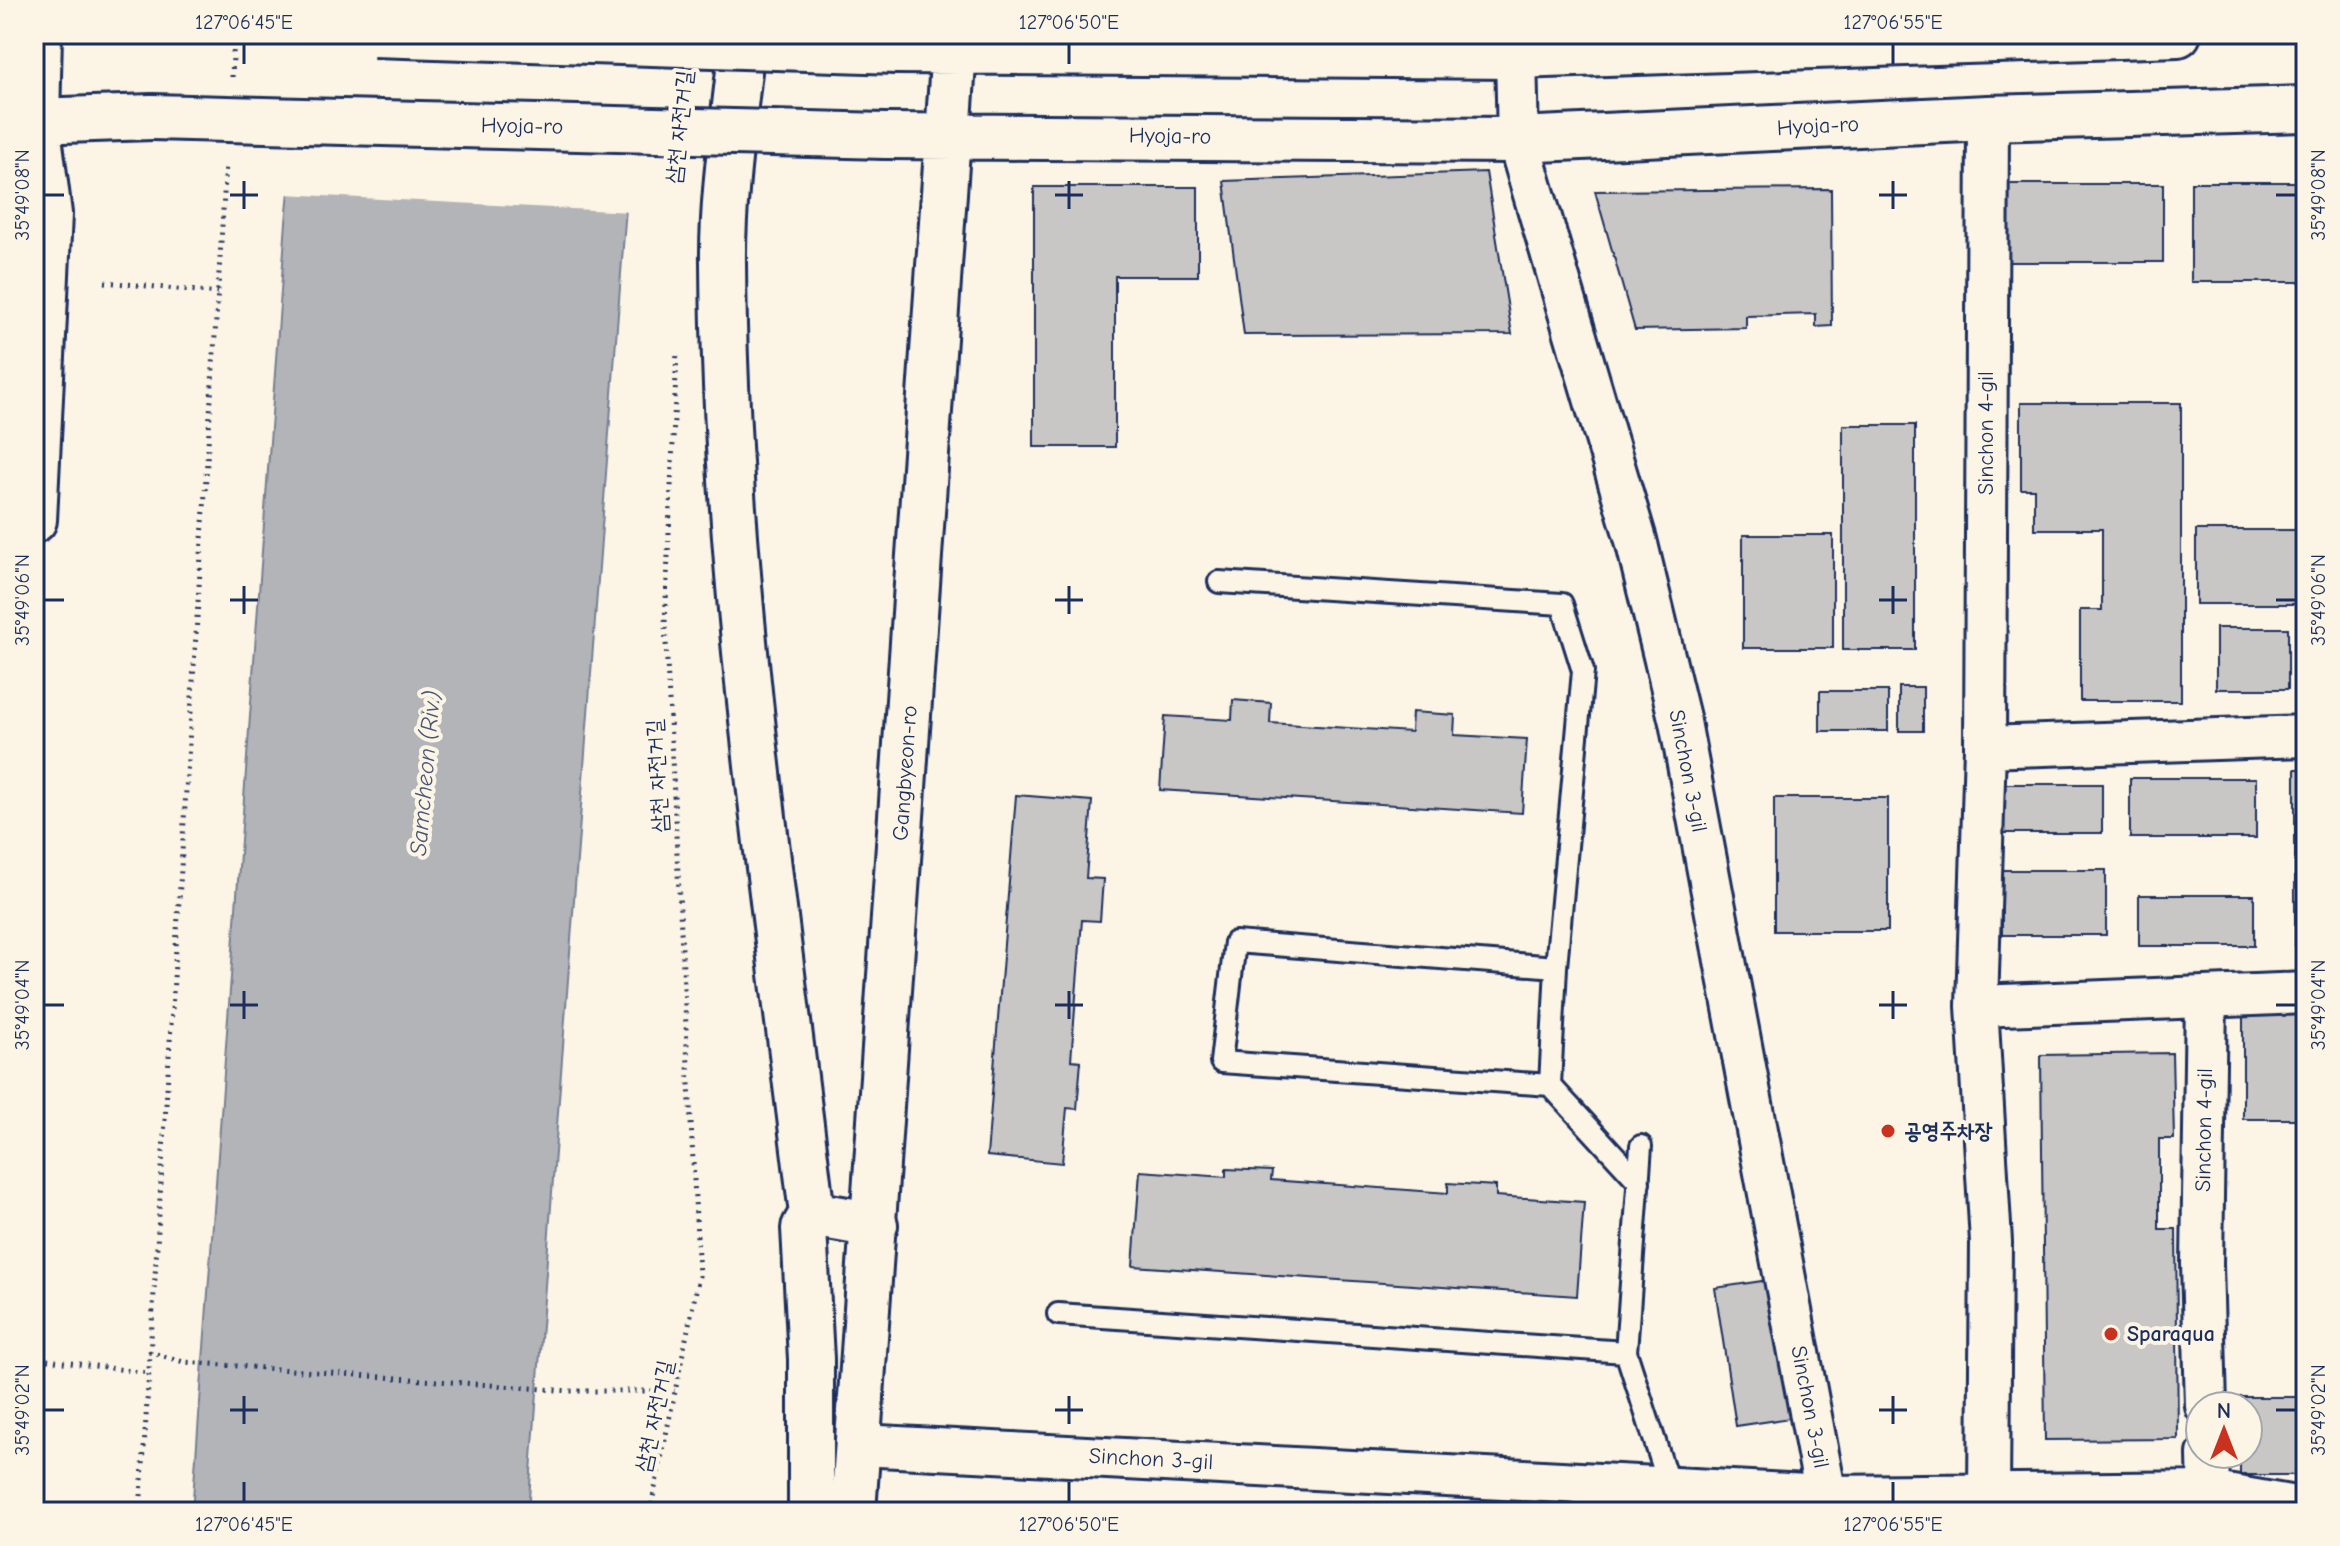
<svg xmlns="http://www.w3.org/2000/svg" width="2340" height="1546" font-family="'Comic Neue','Poor Story',sans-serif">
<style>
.water{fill:#b2b4b8;stroke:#767f94;stroke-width:2}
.pier{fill:#fcf5e5}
.building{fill:#c8c7c6;stroke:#1b2f5e;stroke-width:2}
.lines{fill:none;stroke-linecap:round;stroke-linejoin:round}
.service-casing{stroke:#1b2f5e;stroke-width:26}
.minor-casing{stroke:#1b2f5e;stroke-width:46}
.tertiary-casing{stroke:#1b2f5e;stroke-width:50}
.path{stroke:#1b2f5e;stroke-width:5;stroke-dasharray:2 6;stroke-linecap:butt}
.service{stroke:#fcf5e5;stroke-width:20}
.minor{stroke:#fcf5e5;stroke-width:40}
.tertiary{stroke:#fcf5e5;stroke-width:44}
.tertiary-bridge-casing{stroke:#1b2f5e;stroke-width:50;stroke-linecap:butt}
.tertiary-bridge{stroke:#fcf5e5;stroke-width:44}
.ticks{fill:none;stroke:#1b2f5e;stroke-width:3}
.poi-dot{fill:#c8321e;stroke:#fcf5e5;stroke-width:3}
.labels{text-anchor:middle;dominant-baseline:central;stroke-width:8;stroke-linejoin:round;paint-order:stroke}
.street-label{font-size:22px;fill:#1b2f5e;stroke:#fcf5e5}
.poi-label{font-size:22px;font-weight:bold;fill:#1b2f5e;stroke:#fcf5e5;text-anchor:start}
.water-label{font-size:24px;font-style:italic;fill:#485779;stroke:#fcf5e5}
.neatline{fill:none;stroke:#1b2f5e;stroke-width:3}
.ticks-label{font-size:20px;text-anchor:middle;fill:#1b2f5e}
</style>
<rect width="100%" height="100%" fill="#fcf5e5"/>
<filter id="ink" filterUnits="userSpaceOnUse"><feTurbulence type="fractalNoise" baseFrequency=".0125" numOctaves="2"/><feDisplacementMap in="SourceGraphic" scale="16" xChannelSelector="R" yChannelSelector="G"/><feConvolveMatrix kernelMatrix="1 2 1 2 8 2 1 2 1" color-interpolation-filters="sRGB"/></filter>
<g filter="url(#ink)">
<!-- water -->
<path class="water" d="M304,34H639L528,1512H192L286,222Z"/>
<!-- pier -->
<path class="pier" d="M300,34H643L631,212L285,194Z"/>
<!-- building -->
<path class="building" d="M1486,172L1512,334L1244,335L1224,181Z
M2191,182H2306V282H2191Z
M1988,184H2163V262H1988Z
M1034,187H1198V276H1115V447H1034Z
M1831,189L1832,326L1816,327V314L1746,316V328L1635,330L1595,191Z
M2021,403H2181V701H2080V610H2102V529H2034V489H2021Z
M1843,425H1915V650H1843Z
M2196,530H2306V604H2196Z
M1743,535H1833V648H1743Z
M2216,628H2288V689H2216Z
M1899,687H1923V731H1899Z
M1820,691H1888V731H1820Z
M1233,700L1271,703L1270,723L1411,732L1412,712L1455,715L1454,735L1527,739L1522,813L1160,790L1165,716L1232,720Z
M2295,769H2306V946H2295Z
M2130,778H2256V838H2130Z
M2000,784H2102V833H2000Z
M1016,795L1092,801L1086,878L1103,879L1100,921L1082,920L1071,1060L1081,1061L1077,1109L1067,1108L1062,1163L987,1156Z
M1774,798H1888V931H1774Z
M2002,870H2106V935H2002Z
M2139,895H2254V946H2139Z
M2243,1013H2306V1119H2243Z
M2172,1053L2174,1139H2159V1229H2176L2178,1439L2045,1440L2041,1055Z
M1226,1169L1272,1171L1271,1180L1448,1193V1183L1496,1186V1196L1584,1202L1577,1296L1133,1266L1140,1171L1226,1177Z
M1769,1280L1790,1418L1736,1426L1715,1288Z
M2240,1397H2306V1475H2240V1454H2248V1406H2240Z"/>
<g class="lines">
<!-- service casing -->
<g class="service-casing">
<path id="service" d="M1219,582L1562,604L1583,671L1556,967L1550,1085L1639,1182
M1550,1085L1221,1062L1235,942L1556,967
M1641,1146L1626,1352L1670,1488L1646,1512
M1058,1314L1626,1352"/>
</g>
<!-- minor casing -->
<g class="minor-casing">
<path id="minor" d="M1516,56L1518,140L1636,540L1680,722L1826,1496L1821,1512
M1988,118L1985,747L1977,1006L1991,1242L1989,1494
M1985,747L2306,736
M2206,997L2202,1264L2206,1406
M1977,1006L2306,993
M860,1445L1826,1496L2209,1492L2306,1509
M2208,1454L2209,1492"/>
</g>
<!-- tertiary casing -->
<g class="tertiary-casing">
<path id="tertiary" d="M743,34C736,107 722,191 723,263C725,581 774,898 812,1214L875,1225
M897,51L1516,56L2178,34
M34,121L152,117
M885,136L1518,140L1988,118L2306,109
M34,520L49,214L37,121L39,34
M811,1512V1359L804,1228L812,1214
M853,1512L955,34"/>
</g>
<!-- path -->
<path class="path" d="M232,77L234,34
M105,282L218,293
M149,1352L184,1362L570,1391H675
M47,1360L149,1373
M140,1512L226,163
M650,1512L699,1276L665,623L677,351"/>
<!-- service -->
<use href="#service" class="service"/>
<!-- minor -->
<use href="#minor" class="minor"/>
<!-- tertiary -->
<use href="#tertiary" class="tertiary"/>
<!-- tertiary-bridge casing -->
<g class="tertiary-bridge-casing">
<path id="tertiary-bridge" d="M374,34L897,51
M152,117L885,136"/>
</g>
<!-- tertiary-bridge -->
<use href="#tertiary-bridge" class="tertiary-bridge"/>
</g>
</g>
<!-- ticks -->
<path class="ticks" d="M244,44V64M1069,44V64M1893,44V64M244,181V209M1069,181V209M1893,181V209M44,195H64M230,195H258M1055,195H1083M1879,195H1907M2276,195H2296M244,586V614M1069,586V614M1893,586V614M44,600H64M230,600H258M1055,600H1083M1879,600H1907M2276,600H2296M244,991V1019M1069,991V1019M1893,991V1019M44,1005H64M230,1005H258M1055,1005H1083M1879,1005H1907M2276,1005H2296M244,1396V1424M1069,1396V1424M1893,1396V1424M44,1410H64M230,1410H258M1055,1410H1083M1879,1410H1907M2276,1410H2296M244,1482V1502M1069,1482V1502M1893,1482V1502"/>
<!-- markers -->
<g class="poi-dot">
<circle cx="1888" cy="1131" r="8"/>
<circle cx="2111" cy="1334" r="8"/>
</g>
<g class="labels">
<!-- street labels -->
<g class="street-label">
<text transform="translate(522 126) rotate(1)">Hyoja-ro</text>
<text transform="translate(1818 126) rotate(-3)">Hyoja-ro</text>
<text transform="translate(679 127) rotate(-84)">삼천 자전거길</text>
<text transform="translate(1170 136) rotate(1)">Hyoja-ro</text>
<text transform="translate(1986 433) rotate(-90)">Sinchon 4-gil</text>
<text transform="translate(1688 771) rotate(79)">Sinchon 3-gil</text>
<text transform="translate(905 773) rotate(-86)">Gangbyeon-ro</text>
<text transform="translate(657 776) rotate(-93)">삼천 자전거길</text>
<text transform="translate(2204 1130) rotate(-89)">Sinchon 4-gil</text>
<text transform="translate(1810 1407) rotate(79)">Sinchon 3-gil</text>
<text transform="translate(654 1416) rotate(-78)">삼천 자전거길</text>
<text transform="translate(1151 1459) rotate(3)">Sinchon 3-gil</text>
</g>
<!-- poi labels -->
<g class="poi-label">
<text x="1904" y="1131">공영주차장</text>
<text x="2127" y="1334">Sparaqua</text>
</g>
<!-- water labels -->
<g class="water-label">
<text transform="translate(425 773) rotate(-85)">Samcheon (Riv.)</text>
</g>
</g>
<!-- margin -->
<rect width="2340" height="1546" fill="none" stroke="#fcf5e5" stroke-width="88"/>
<!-- north arrow -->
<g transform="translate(2224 1430)"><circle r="38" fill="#fcf5e5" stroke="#a2a6af" stroke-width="2"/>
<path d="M0-6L14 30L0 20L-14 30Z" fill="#c8321e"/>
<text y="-12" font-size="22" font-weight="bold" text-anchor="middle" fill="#1b2f5e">N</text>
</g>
<rect x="44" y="44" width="2252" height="1458" class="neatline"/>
<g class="ticks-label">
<text x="244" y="29">127°06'45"E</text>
<text x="1069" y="29">127°06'50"E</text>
<text x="1893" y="29">127°06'55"E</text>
<text transform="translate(22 195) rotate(-90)" y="7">35°49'08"N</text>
<text transform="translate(2318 195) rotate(-90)" y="7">35°49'08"N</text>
<text transform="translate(22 600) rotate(-90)" y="7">35°49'06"N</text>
<text transform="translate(2318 600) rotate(-90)" y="7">35°49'06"N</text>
<text transform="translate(22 1005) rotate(-90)" y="7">35°49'04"N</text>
<text transform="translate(2318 1005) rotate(-90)" y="7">35°49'04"N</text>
<text transform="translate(22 1410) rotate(-90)" y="7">35°49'02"N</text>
<text transform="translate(2318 1410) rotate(-90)" y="7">35°49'02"N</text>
<text x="244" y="1531">127°06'45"E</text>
<text x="1069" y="1531">127°06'50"E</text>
<text x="1893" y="1531">127°06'55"E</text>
</g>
</svg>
